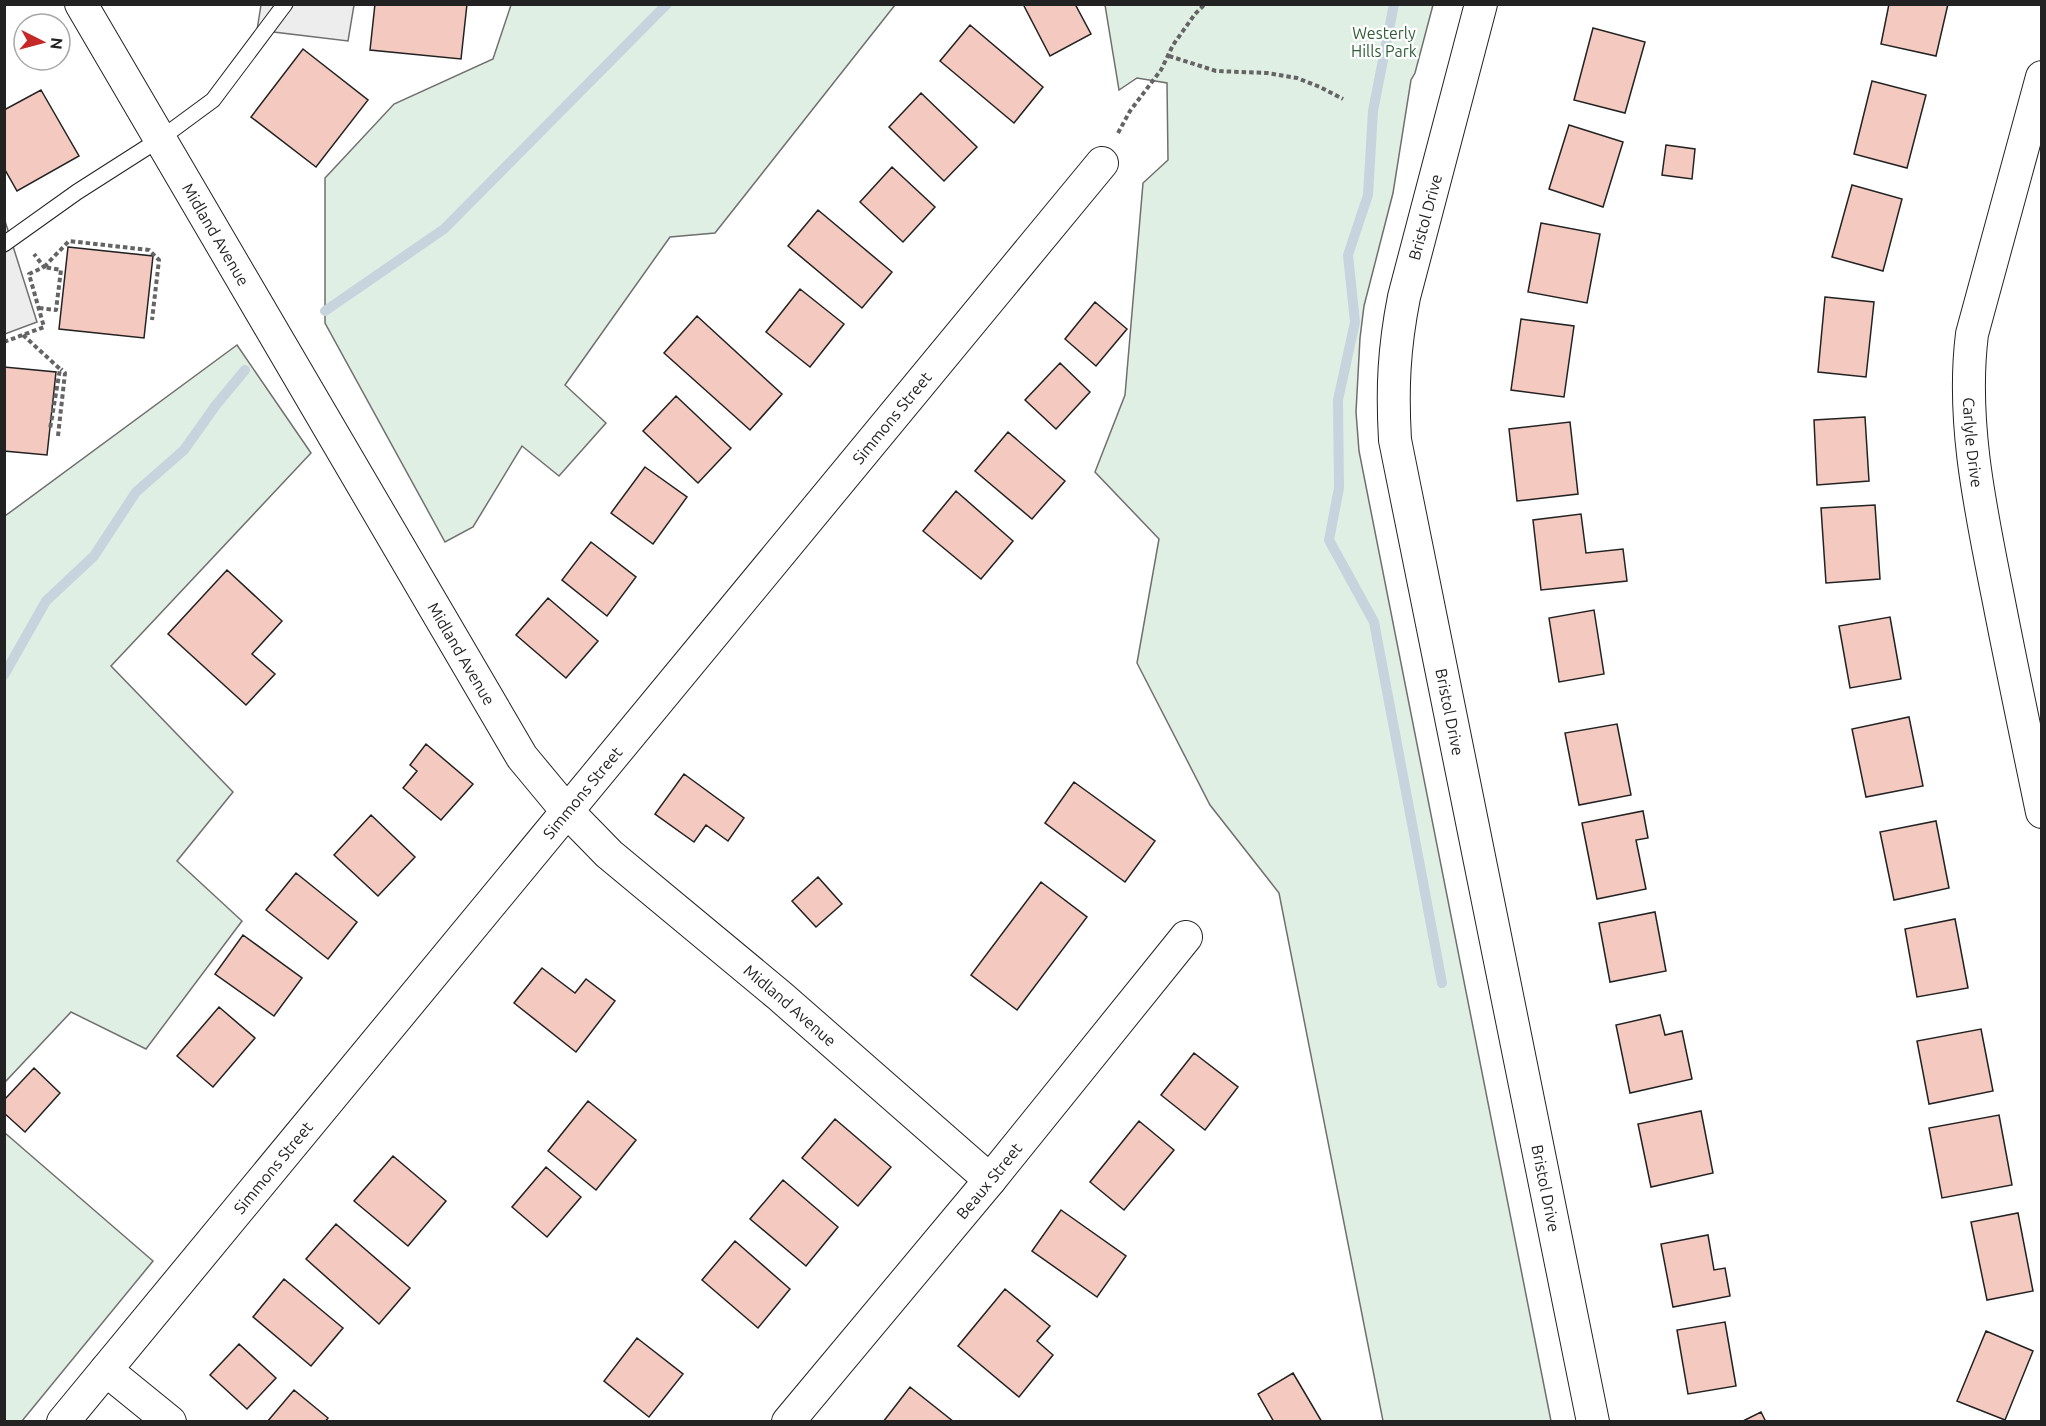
<svg xmlns="http://www.w3.org/2000/svg" width="2046" height="1426" font-family="Ubuntu,sans-serif">
<style>
.green{fill:#e0efe3;stroke:#6f6f6f;stroke-width:1.5}
.parking{fill:#ededed;stroke:#6f6f6f;stroke-width:1.5}
.lines{fill:none;stroke-linecap:round;stroke-linejoin:round}
.stream{stroke:#c7d3dd;stroke-width:10}
.building{fill:#f3c9c0;stroke:#222;stroke-width:1.5}
.lane-casing{stroke:#222;stroke-width:17}
.street-casing{stroke:#222;stroke-width:34}
.path{stroke:#646464;stroke-width:4;stroke-dasharray:4.5 3;stroke-linecap:butt}
.lane{stroke:#fff;stroke-width:15}
.street{stroke:#fff;stroke-width:32}
.labels{text-anchor:middle;dominant-baseline:central;stroke-width:4.5;stroke-linejoin:round;paint-order:stroke}
.park-label{font-size:16px;fill:#2f5e38;stroke:#fff}
.street-label{font-size:16px;fill:#222;stroke:#fff}
</style>
<rect width="100%" height="100%" fill="#fff"/>
<!-- green -->
<path class="green" d="M511,5H895L715,233L670,237L565,385L606,423L559,476L522,446L473,527L445,542L325,323V178L394,104L493,59Z
M1105,5H1433L1415,73L1411,80L1393,193L1364,306L1360,338L1356,412L1359,451L1551,1421H1383L1279,893L1210,805L1137,663L1159,539L1095,472L1125,395L1143,183L1168,160L1167,83L1137,78L1119,90Z
M237,345L311,453L111,666L233,792L177,861L242,921L146,1049L71,1012L5,1082V516Z
M5,1133L153,1261L22,1421H5Z"/>
<!-- parking -->
<path class="parking" d="M261,5H354L348,41L257,30Z
M5,221L37,322L5,334L4,222Z"/>
<g class="lines">
<!-- stream -->
<path class="stream" d="M1394,4L1373,111L1368,195L1348,255L1355,322L1338,400L1339,488L1329,540L1374,622L1442,983
M325,311L444,229L667,4
M4,675L46,601L94,556L136,492L184,450L216,405L245,370"/>
</g>
<!-- building -->
<path class="building" d="M375,4H467L461,59L370,50Z
M1023,4H1075L1091,34L1050,56Z
M1889,4H1948L1936,56L1881,44Z
M970,25L1043,87L1014,123L940,61Z
M1593,28L1645,42L1625,113L1574,100Z
M303,49L368,100L316,167L251,117Z
M1872,81L1926,95L1907,168L1854,154Z
M41,90L79,156L17,191L4,168V110Z
M921,93L977,147L944,181L889,127Z
M1569,125L1623,142L1603,207L1549,189Z
M1666,145L1695,149L1692,179L1662,175Z
M892,167L935,207L903,242L860,202Z
M1852,185L1902,199L1883,271L1832,257Z
M818,210L892,272L862,308L788,246Z
M1541,223L1600,234L1587,303L1528,292Z
M68,247L153,256L144,338L59,329Z
M800,289L844,324L810,367L766,332Z
M1825,297L1874,302L1866,377L1818,372Z
M1095,302L1127,329L1096,366L1065,339Z
M697,316L782,394L750,430L664,353Z
M1521,319L1574,326L1564,397L1511,390Z
M1060,363L1090,392L1056,429L1025,400Z
M4,367L56,372L47,455L4,451Z
M676,396L731,448L698,483L643,431Z
M1865,417L1869,481L1817,485L1814,420Z
M1570,422L1578,494L1517,501L1509,429Z
M1008,432L1065,481L1032,519L975,471Z
M645,467L687,497L653,544L611,513Z
M956,491L1013,541L981,579L923,531Z
M1875,505L1880,579L1826,583L1821,508Z
M1581,514L1586,553L1623,549L1627,581L1541,590L1533,520Z
M591,542L636,577L607,616L562,580Z
M227,570L282,621L252,654L275,674L246,705L168,634Z
M548,598L598,641L566,678L516,635Z
M1594,610L1604,674L1559,682L1549,618Z
M1890,617L1901,679L1850,688L1839,626Z
M1909,717L1923,786L1866,797L1852,729Z
M1617,724L1631,795L1579,805L1565,733Z
M426,744L473,784L441,820L403,788L417,771L410,765Z
M684,774L744,818L728,841L706,825L694,842L655,814Z
M1074,782L1155,841L1125,882L1045,823Z
M1643,811L1648,838L1636,840L1646,889L1597,899L1582,823Z
M371,815L415,857L378,896L334,855Z
M1936,821L1949,888L1894,900L1880,832Z
M296,873L357,922L328,959L266,910Z
M818,877L842,904L816,927L792,901Z
M1041,882L1087,917L1017,1010L971,975Z
M1655,912L1666,971L1610,982L1599,923Z
M1955,919L1968,988L1917,997L1905,929Z
M243,935L302,978L274,1016L215,974Z
M542,968L575,993L586,979L615,1001L576,1052L514,1003Z
M219,1007L255,1038L213,1087L177,1056Z
M1660,1015L1665,1035L1682,1031L1692,1079L1630,1093L1616,1025Z
M1981,1029L1993,1091L1929,1104L1917,1041Z
M1194,1053L1238,1087L1205,1130L1161,1095Z
M34,1068L60,1093L25,1132L4,1113V1100Z
M588,1101L636,1140L596,1190L548,1151Z
M1701,1111L1713,1173L1651,1187L1638,1124Z
M1999,1115L2012,1185L1942,1198L1929,1128Z
M835,1119L891,1167L858,1206L802,1158Z
M1139,1121L1174,1150L1124,1210L1090,1182Z
M393,1156L446,1201L408,1246L354,1201Z
M546,1167L581,1197L547,1237L512,1207Z
M783,1180L838,1227L806,1266L750,1219Z
M1061,1210L1126,1256L1097,1297L1032,1251Z
M2018,1213L2033,1291L1987,1300L1971,1222Z
M336,1224L410,1288L379,1324L306,1259Z
M1708,1235L1714,1270L1725,1268L1730,1296L1673,1307L1661,1244Z
M735,1241L790,1289L758,1328L702,1280Z
M284,1279L343,1328L311,1366L253,1317Z
M1005,1289L1050,1326L1037,1341L1053,1355L1019,1397L958,1346Z
M1725,1322L1736,1386L1688,1394L1677,1330Z
M1986,1331L2033,1351L2005,1420L1957,1401Z
M637,1338L683,1374L649,1417L604,1381Z
M239,1344L276,1378L247,1409L210,1375Z
M1293,1373L1322,1422H1274L1258,1394Z
M910,1387L954,1422H883Z
M294,1390L328,1418L325,1422H267Z
M1761,1412L1766,1422H1741Z"/>
<g class="lines">
<!-- lane casing -->
<g class="lane-casing">
<path id="lane" d="M4,244L77,192L160,139L213,100L285,4"/>
</g>
<!-- street casing -->
<g class="street-casing">
<g id="street">
<path id="s1" d="M81,4L522,757L566,810L609,854L780,996L990,1180"/>
<path id="s2" d="M1481,4L1404,297C1394,348 1392,388 1395,440L1593,1422"/>
<path id="s3" d="M2042,77L1972,334C1961,422 1981,511 1998,597C2012,669 2027,740 2042,812"/>
<path d="M106,1370L170,1422"/>
<path id="s4" d="M63,1422L1102,163"/>
<path id="s5" d="M788,1422L990,1180L1186,937"/>
</g>
</g>
<!-- path -->
<path class="path" d="M1169,56L1216,71L1267,73L1297,78L1320,87L1343,99
M1118,133L1130,111L1161,70L1173,45L1195,14L1205,4
M39,308L56,310L61,270L44,267L69,241L149,250L159,260L152,320
M23,335L60,369L50,429
M4,342L44,327L29,274L44,267L34,254
M58,436L65,373L61,369"/>
<!-- lane -->
<use href="#lane" class="lane"/>
<!-- street -->
<use href="#street" class="street"/>
</g>
<g class="labels">
<!-- park labels -->
<g class="park-label">
<text x="1384" y="33">Westerly<tspan x="1384" dy="18">Hills Park</tspan></text>
</g>
<!-- street labels -->
<g class="street-label">
<text transform="translate(1425 217) rotate(-75)">Bristol Drive</text>
<text stroke="none"><textPath href="#s1" startOffset="267">Midland Avenue</textPath></text>
<text stroke="none"><textPath href="#s4" startOffset="1302">Simmons Street</textPath></text>
<text stroke="none"><textPath href="#s3" startOffset="375">Carlyle Drive</textPath></text>
<text stroke="none"><textPath href="#s1" startOffset="753">Midland Avenue</textPath></text>
<text stroke="none"><textPath href="#s2" startOffset="724">Bristol Drive</textPath></text>
<text stroke="none"><textPath href="#s4" startOffset="816">Simmons Street</textPath></text>
<text stroke="none"><textPath href="#s1" startOffset="1239">Midland Avenue</textPath></text>
<text stroke="none"><textPath href="#s4" startOffset="330">Simmons Street</textPath></text>
<text stroke="none"><textPath href="#s5" startOffset="314">Beaux Street</textPath></text>
<text stroke="none"><textPath href="#s2" startOffset="1210">Bristol Drive</textPath></text>
</g>
</g>
<!-- border -->
<rect width="2046" height="1426" fill="none" stroke="#222222" stroke-width="12"/>
<!-- north arrow -->
<g transform="translate(42 42) rotate(96)"><circle r="28" fill="#ffffff" stroke="#a7a7a7" stroke-width="1.5"/>
<path d="M0-4.5L10 22L0 15L-10 22Z" fill="#c62828"/>
<text y="-9" font-size="16" font-weight="bold" text-anchor="middle" fill="#222222">N</text>
</g>
</svg>
